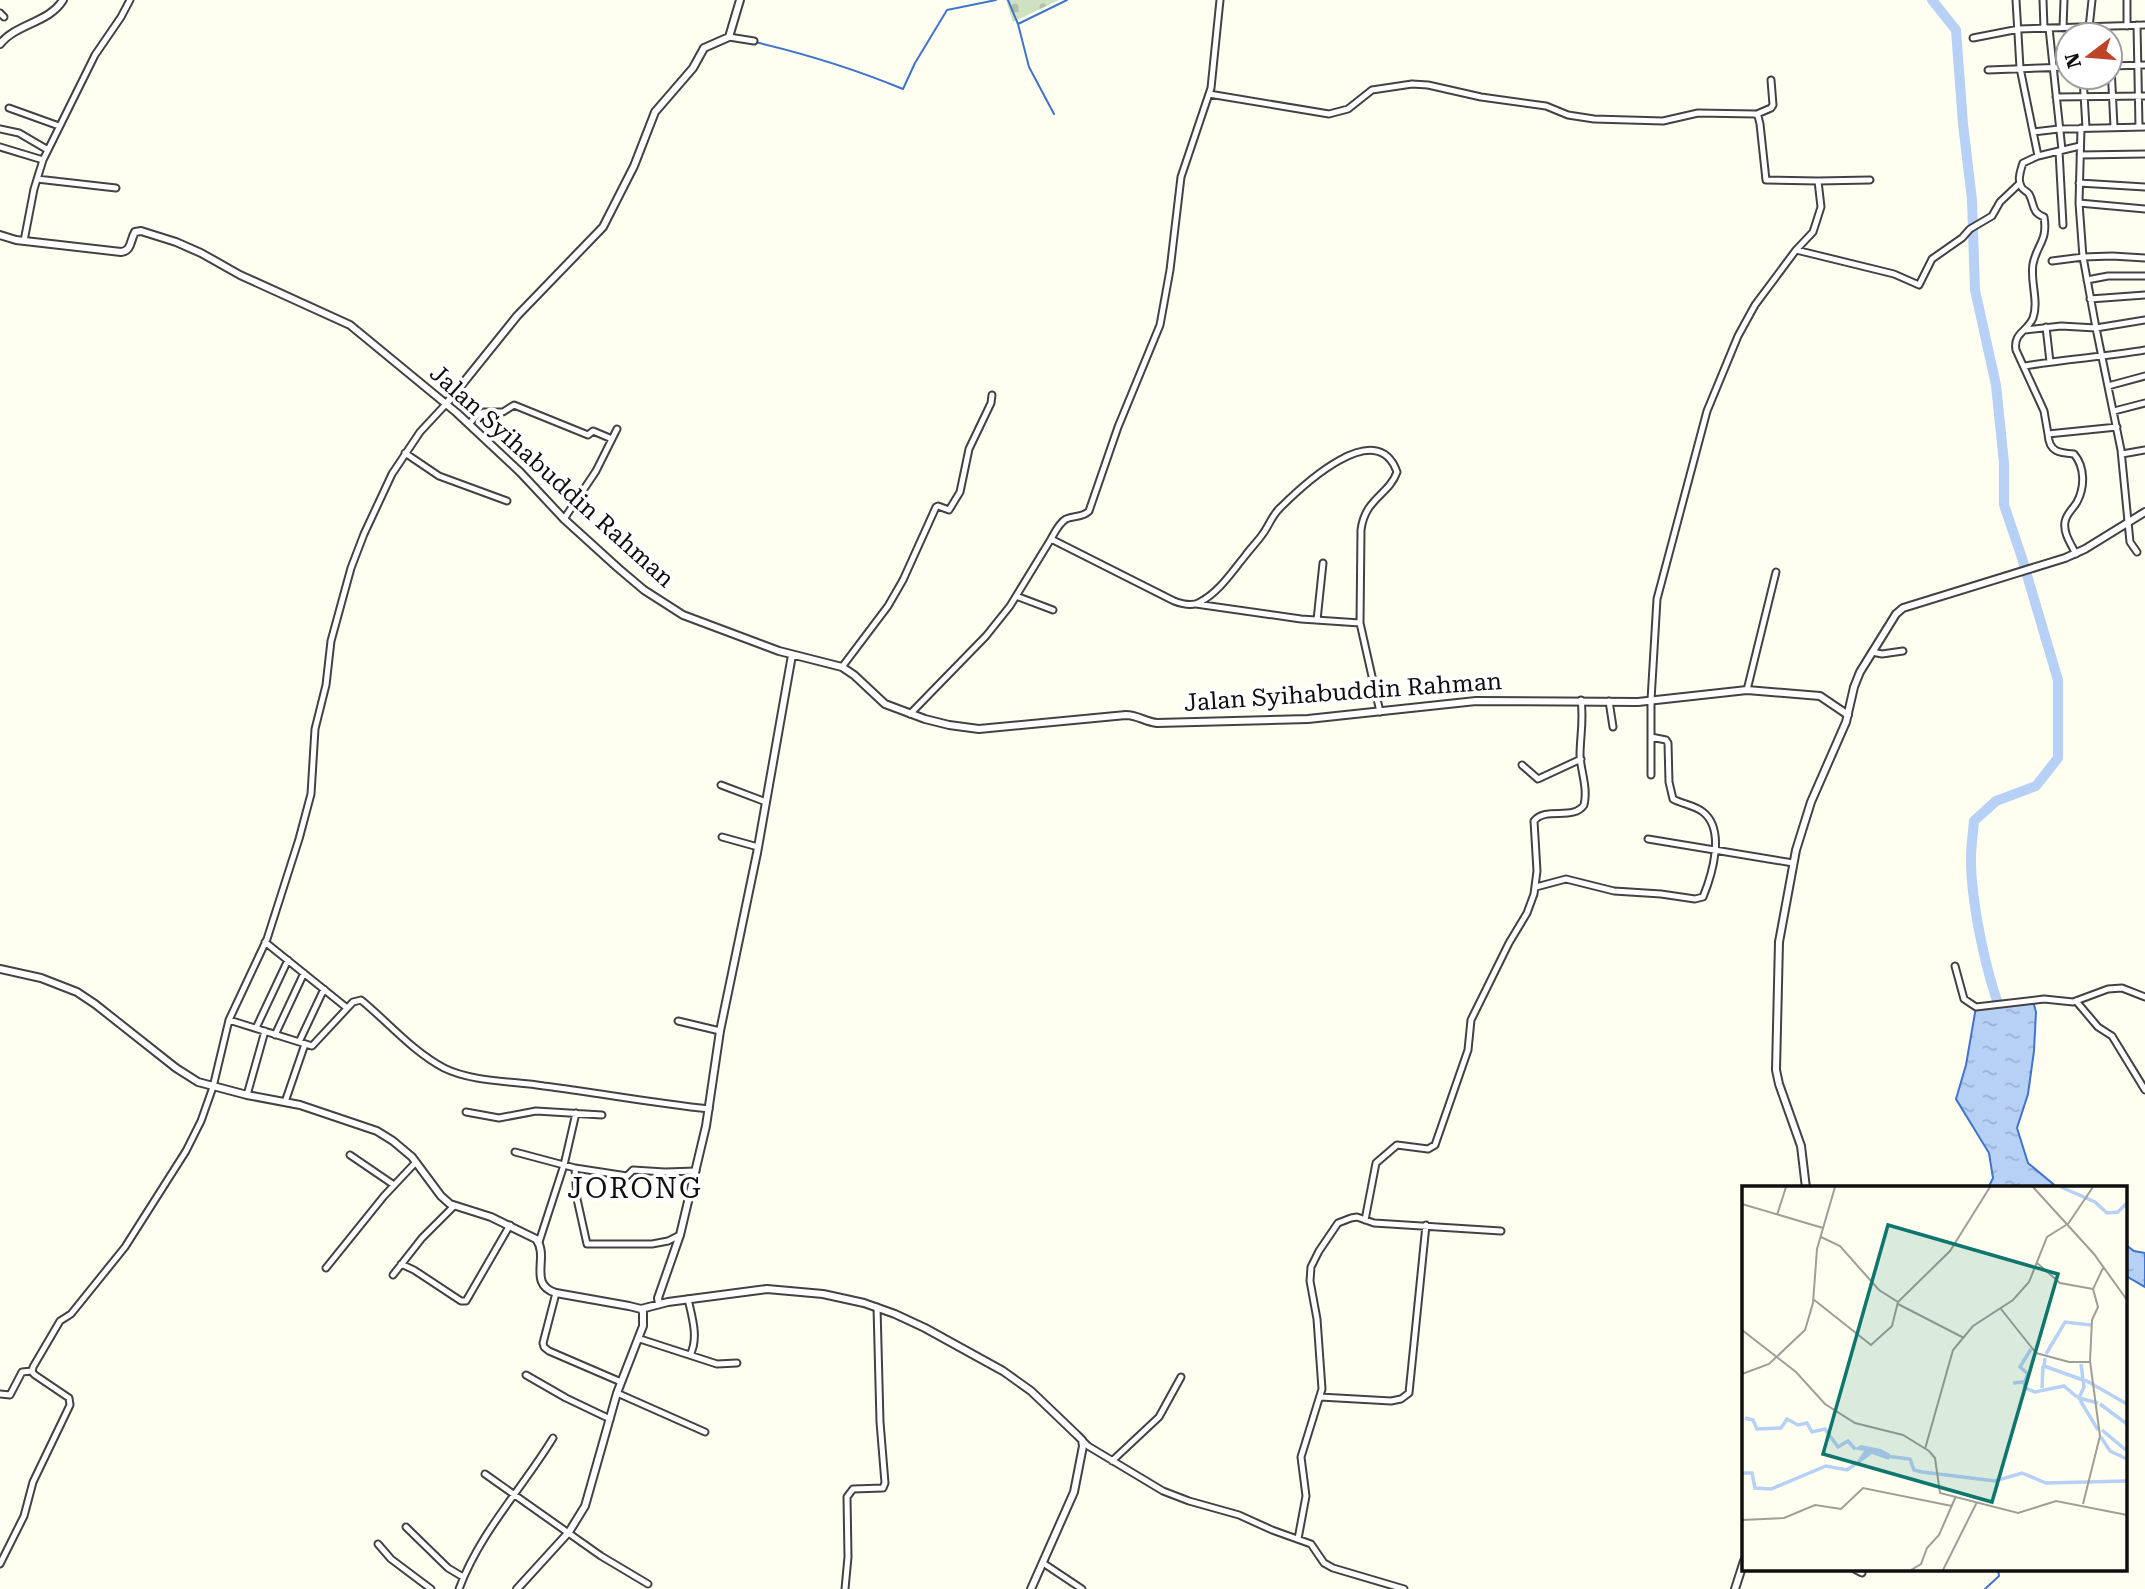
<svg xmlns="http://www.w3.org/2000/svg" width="2145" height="1589" font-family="'Roboto Serif',serif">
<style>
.cemetery{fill:url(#cemetery-stones)}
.water{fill:url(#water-ripples);stroke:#4074cb;stroke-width:2}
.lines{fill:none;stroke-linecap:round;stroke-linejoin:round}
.stream{stroke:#4074cb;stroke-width:2}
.river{stroke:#b7d0f5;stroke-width:10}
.minor-casing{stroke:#424242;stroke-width:9}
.tertiary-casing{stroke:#424242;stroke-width:10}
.minor{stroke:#fff;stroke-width:5}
.tertiary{stroke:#fff;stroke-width:6}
.labels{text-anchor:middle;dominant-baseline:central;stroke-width:7;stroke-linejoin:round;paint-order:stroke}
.street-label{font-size:24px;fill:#0f0f0f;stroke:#fff}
.quarter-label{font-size:28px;letter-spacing:2px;fill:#0f0f0f;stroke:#fff}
.inset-river{fill:none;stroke:#b7d0f5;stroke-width:3.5}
.inset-road{fill:none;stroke:#9e9f97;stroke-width:2}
.view{fill:#0f766e;fill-opacity:0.15;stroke:#0f766e;stroke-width:3.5}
.inset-edge{fill:none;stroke:#0f0f0f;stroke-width:3.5}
</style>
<defs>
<pattern id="cemetery-stones" width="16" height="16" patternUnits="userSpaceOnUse" patternTransform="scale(1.75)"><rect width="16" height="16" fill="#d0e1c2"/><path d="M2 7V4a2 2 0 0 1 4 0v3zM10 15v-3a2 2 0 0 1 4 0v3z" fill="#b1c0a6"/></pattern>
<pattern id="water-ripples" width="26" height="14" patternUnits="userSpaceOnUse" patternTransform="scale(1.75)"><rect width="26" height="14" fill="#b7d0f5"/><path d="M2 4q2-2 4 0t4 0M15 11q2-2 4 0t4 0" fill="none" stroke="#9cb1d1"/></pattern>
</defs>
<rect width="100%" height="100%" fill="#fefff1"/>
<!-- cemetery -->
<path class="cemetery" d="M1006,0H1059L1013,22Z"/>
<!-- water -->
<path class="water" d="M2033,1001L2036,1012L2034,1051L2028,1094L2017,1128L2028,1163L2058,1188H1988L1993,1178L1989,1153L1956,1099L1966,1065L1976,1007Z
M2126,1245L2134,1251L2145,1253V1287L2126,1276Z"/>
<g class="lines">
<!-- stream -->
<path class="stream" d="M1008,0L1018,24
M755,42C806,54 855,69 903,89L915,63L947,10L996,0
M1054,114L1029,67L1018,24L1067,0
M1985,1589L1999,1576L1998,1570"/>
<!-- river -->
<path class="river" d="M1932,0L1956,30L1963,124L1972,200L1975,290L1996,385L2004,463V505L2021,555L2058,680V758L2036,786L1996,801L1974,821C1973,833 1971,846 1971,859C1971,902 1986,974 2002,1014"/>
<!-- minor casing -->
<g class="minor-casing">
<path id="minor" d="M2016,0L2020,68L2038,156L2080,146
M2043,0L2044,28
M2127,0V26
M0,13L4,17
M2137,25L2139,127
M2049,28L2062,150
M2063,28L2064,0
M2089,28L2092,0
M729,37L754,41
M1973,38L2019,29L2145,25
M2110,46L2114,127
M2110,66L2145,65
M1988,70L2068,67
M2083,77L2086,128
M1209,94L1329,114L1348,109L1372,90L1412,84L1428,85L1481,97L1546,106L1568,115L1594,119L1663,121L1698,113L1755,114L1758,116L1760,124L1766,180L1818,181L1821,207L1813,232L1796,250L1755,305L1738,336L1707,411L1657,599L1651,700V775
M2056,97L2145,96
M9,108L59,126
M1757,114L1771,108L1773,105L1771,80
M0,129L19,133L48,150
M2033,132L2059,129L2145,127
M0,147L43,160
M2059,151L2063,225
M2080,155L2145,154
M2038,156L2023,163C2021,169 2017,180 2021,186C2022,190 2027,191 2029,194C2035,205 2031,212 2044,217C2048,241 2037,244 2033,264C2030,282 2039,301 2033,318C2027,332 2013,333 2016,350L2044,411L2048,434L2117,427
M37,179L116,188
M1818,181L1870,180
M2079,183L2145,187
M2079,203L2145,209
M24,241L34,189L43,160L95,55L121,17L130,0
M1796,250L1894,274L1919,285L1932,259L1962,238L1970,229L1992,216L2000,202L2020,183
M2145,258L2112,256L2083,257L2096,328L2145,320
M2052,261L2083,257L2079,203L2081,128
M2087,280L2108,276H2145
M2090,299L2145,295
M2046,327L2050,362
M2025,330L2061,326L2096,328L2121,450L2130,542L2137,552
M2025,366C2065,359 2105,357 2145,350
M2108,386L2145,376
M2114,411L2145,403
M469,424L477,415L484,412H503L514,405L588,435L593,431L612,439
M2048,434C2049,452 2059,453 2074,454C2085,467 2085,487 2077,502C2073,509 2066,514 2065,522C2063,533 2071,544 2076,554
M405,453L439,476L507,501
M2122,454L2145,450
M564,519L596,471L617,429
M1051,539C1055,532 1059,523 1066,519C1075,515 1082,518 1089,511L1118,427L1160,325L1170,270L1181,177L1211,88L1220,0
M1016,596L1053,610
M1196,604L1301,619L1360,623
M1317,620L1323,563
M1872,652L1882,654L1903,651
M842,667L888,606L903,580L936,507L938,506L949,510L960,492L969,449L991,403L992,395
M1747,690L1776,572
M1609,701L1613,727
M910,714L986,636L1010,606L1051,539L1174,601C1182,604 1192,607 1200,602C1219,592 1231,573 1245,556C1250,549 1257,542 1262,535C1269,526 1272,515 1280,508C1302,486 1377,415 1397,472C1389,495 1365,498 1361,530L1360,623L1380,712
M1522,765L1538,779L1581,759
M721,785L766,802
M722,837L758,847
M1648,839L1793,863
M1536,887L1566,879L1614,891L1661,894L1695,899L1703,897C1712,875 1726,830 1703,812C1694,805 1682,804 1673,799L1669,782L1668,743L1666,740L1651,737
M265,942L347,1008
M1955,966L1964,999L1976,1007L2044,999L2073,1002L2108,989L2122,988L2145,997
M2076,1001L2098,1027L2112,1036L2145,1090
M229,1020L312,1046L353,1002L361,1000C388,1022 412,1051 444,1068C472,1082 513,1081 544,1086C599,1093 653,1103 709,1109
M678,1021L720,1031
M256,1028L288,960
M275,1035L304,973
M299,1042L324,989
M247,1095L265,1031
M285,1102L305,1044
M466,1112L499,1118L536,1111L602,1115
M515,1152L575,1168L627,1176L633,1170L665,1172L696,1171
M350,1155L394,1185
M575,1168L577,1199L587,1244H652L668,1241L680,1235
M1365,1220L1376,1163L1397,1145L1428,1149L1435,1145L1468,1050L1471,1020L1509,943L1527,913L1534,894L1537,871L1534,821C1546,806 1573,821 1584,805C1588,788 1581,772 1580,756C1580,737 1584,719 1581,700
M539,1242L564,1165L576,1113
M401,1264L414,1270L461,1301H466L510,1225
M326,1268L384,1196L416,1162
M393,1275L422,1238L454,1206
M556,1293L543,1343L544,1347L549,1351L621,1382
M688,1299C692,1317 699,1338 690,1355
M640,1339L717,1364L737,1363
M526,1375L566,1398L610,1419
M617,1393L705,1432
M0,1394L10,1395L22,1372L32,1371
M1320,1397L1391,1401L1401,1399L1409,1393L1426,1225
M1082,1440L1088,1446L1163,1491L1189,1501L1239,1515L1272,1530L1311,1544L1324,1563L1333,1568L1404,1589
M1112,1461L1159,1417L1181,1377
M485,1474L601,1556L648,1584
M406,1527L448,1568L463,1577
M1298,1539L1306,1496L1301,1457L1322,1389L1317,1319L1310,1281L1311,1267L1319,1251L1338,1223L1351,1218L1357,1217L1374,1223L1501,1231
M378,1544L391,1559L431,1589
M1043,1563L1082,1589
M0,1564L24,1516L33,1482L70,1405L69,1398L35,1375L32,1372L33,1367L60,1321L71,1314L125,1247L186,1151L201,1121L213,1087L229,1020L267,939L299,839L311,794L315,729L326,685L331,641L351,568L364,534L392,474L420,432L447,403
M1856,1570L1862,1573
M459,1589C480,1532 522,1489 553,1438
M845,1589L848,1557L847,1497L853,1489L883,1488L885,1483L880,1422L877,1307"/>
</g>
<!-- tertiary casing -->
<g class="tertiary-casing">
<path id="tertiary" d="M0,44C17,23 49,23 63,0
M0,235L16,240L121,252C132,251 130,240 135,232L141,231L176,242L201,253L240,275L350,325L457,413L520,472L564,519L618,568L644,590L683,615L779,651L842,667L854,675L885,704L925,719L949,725L979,729L1126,715C1137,715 1146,722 1157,723L1308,719L1476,701L1638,702L1747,690L1820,696L1848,715
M447,403L517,316L603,227L634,166L655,112L693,68L704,48L729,37L740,0
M0,969L41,978L77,992L95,1004L176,1068L198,1082L247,1095L300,1105L377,1131L393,1141L412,1157L441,1196L450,1204L491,1217L536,1239C550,1257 527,1284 556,1293L629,1306L641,1309L643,1312V1326L617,1393L585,1506L569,1532L517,1589
M1806,1188L1801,1146L1779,1084L1776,1070L1779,942L1796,850L1811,802L1846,722L1854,687L1860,672L1896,614L1903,608L2065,558L2085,549L2145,512
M659,1304L658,1298L680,1235L706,1126L720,1031L757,853L792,655
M641,1309L668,1302L767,1289L823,1294L864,1303L895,1314L925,1328L1003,1371L1031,1391L1077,1435L1082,1440L1083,1446L1074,1492L1031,1589
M1735,1589L1744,1561"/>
</g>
<!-- minor -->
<use href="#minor" class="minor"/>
<!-- tertiary -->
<use href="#tertiary" class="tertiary"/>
</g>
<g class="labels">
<!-- street labels -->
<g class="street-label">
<text transform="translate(552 476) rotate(42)">Jalan Syihabuddin Rahman</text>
<text transform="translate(1343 692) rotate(-4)">Jalan Syihabuddin Rahman</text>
</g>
<!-- quarter labels -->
<g class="quarter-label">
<text x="635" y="1188">JORONG</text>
</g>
</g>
<!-- overview -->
<g transform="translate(1742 1186)">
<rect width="385" height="385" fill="#fefff1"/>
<path d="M119,259L139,263L148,268L147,274L130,268L111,282L122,265L111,263Z" fill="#b7d0f5"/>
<path class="inset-river" d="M319,1L353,16L365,27L376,26L385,17M304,168L323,136L349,139M303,172L302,180L341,194M339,178L342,201L337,212L356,217M343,194L385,218M283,195L286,188L278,181L289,163M271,197L282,196L283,202L293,206L322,200L335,211M300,202L301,180M338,214L356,244M358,218L385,238M3,232L11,234L15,243L39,242L45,233L56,239L65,237L70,246L83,243L96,261L106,255L113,263M360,244L385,265M359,251L368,265L385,273M144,270L168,273L172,284L180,286L253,295L280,287L304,297L385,295M0,287H10L13,302L29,303L84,280L105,284L115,277"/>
<path class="inset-road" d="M291,1L352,68L385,114M0,18L81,42M35,29L44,1M326,38L351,1M79,51L98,60L137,104L156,116L208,65L248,1M294,76L318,97L351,103M71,113L129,159L150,140L156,116M156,118L222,152M259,123L294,167L327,176H348M0,144L54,186L83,218L113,237L161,249L187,265L193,272L198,307L276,327L314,315L385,329M0,188L27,178L63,144L71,117L75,63L93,1M183,263L211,164L231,140L271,114L287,96L305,51L324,39M341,318L358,250L348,175L350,134L356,121L351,103L361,82M0,334L42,332L73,319L99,323L121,302L210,320M169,384L179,378L185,362L197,349L214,310M201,384L235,316"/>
<path class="view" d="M146,39L316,88L250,316L81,268Z"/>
<rect width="385" height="385" class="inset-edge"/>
</g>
<!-- north arrow -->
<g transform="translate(2089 56) rotate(254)"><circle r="33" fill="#ffffff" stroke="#9f9f9f" stroke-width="2"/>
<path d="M0-5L12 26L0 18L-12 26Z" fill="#bd4329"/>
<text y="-10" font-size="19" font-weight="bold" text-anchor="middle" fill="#0f0f0f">N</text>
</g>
</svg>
